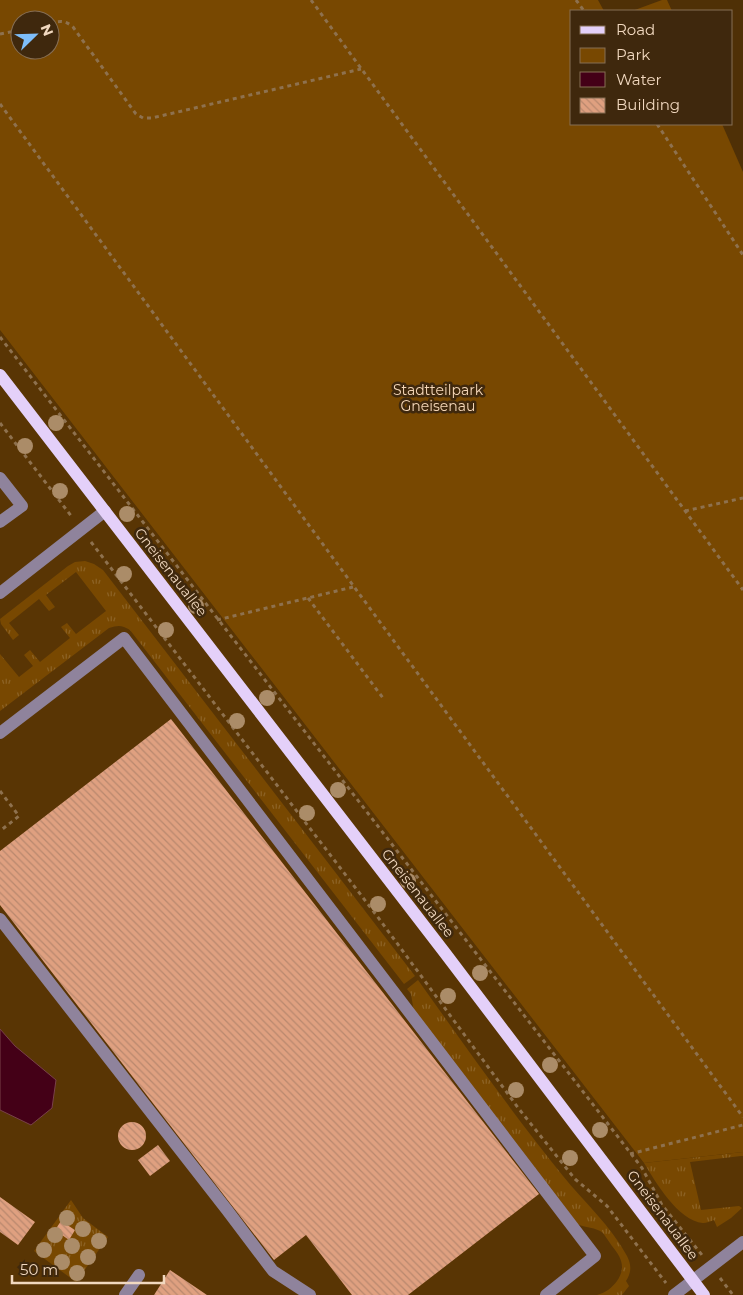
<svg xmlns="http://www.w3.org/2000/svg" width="743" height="1295" font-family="Montserrat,sans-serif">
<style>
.built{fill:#593504}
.grass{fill:url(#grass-tufts)}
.park{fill:#784801;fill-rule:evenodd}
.water{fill:#440017;stroke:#784149}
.building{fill:url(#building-back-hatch)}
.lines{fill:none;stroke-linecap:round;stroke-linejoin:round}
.path{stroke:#8e714e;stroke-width:3;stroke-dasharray:4 4;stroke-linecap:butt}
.minor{stroke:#8f839c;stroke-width:12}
.major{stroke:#e4d0f9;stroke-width:12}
.tree{fill:#ab8c68}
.labels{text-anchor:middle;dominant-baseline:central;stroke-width:5;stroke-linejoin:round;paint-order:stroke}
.park-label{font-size:14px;fill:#f6d8b9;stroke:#3f280d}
.street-label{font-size:14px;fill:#f1d8bf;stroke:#3f280d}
</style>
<defs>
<pattern id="grass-tufts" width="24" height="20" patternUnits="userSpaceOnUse" patternTransform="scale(1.25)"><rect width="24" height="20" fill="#784801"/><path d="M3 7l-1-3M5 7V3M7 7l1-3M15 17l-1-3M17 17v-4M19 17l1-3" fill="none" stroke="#8c6224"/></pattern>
<pattern id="building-back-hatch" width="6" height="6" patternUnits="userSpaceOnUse" patternTransform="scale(1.25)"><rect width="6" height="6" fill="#dfa080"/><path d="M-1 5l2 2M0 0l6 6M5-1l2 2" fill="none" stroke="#b9886e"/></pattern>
</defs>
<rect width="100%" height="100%" fill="#4f3006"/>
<!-- built -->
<path class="built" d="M0,330L644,1163L743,1152V1295H0Z"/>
<!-- grass -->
<path class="grass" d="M85,561L94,564L103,570L415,976L404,984L130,630C122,625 118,625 109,628L0,711V654L19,677L33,666L24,655L30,650L40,662L70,638L61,627L67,623L76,634L106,611L76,572L46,595L55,607L49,611L39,599L9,623L19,635L13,640L1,624L0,619L68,566L75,562Z
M418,980C465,1046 512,1113 563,1176C584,1202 611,1226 627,1256C632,1266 631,1273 626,1281L629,1286L622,1295H597C605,1293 612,1288 617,1281C626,1268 622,1258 612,1246C609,1242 606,1237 603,1233C596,1227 585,1228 577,1224L414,1012L411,994L407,989Z
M743,1152V1156H741L690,1162L701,1210L739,1206L742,1208L731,1218L717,1227L714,1220C711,1221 706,1223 703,1223C678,1221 655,1181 644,1163Z
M71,1200L83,1218L108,1237L76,1282L34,1251Z"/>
<!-- park -->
<path class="park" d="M0,0H598L604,11H572V124H722L743,172V1152L644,1163L0,330ZM20,20H50V50H20Z
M662,0H667L672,11H632Z"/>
<!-- water -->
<path class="water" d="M0,1029L15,1046L56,1080L52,1108L31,1125L0,1110Z"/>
<!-- building -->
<path class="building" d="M171,719L539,1194L408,1295H352L306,1235L274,1260L0,905V851Z
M118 1136a14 14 0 1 1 28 0a14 14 0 1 1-28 0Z
M158,1145L170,1161L150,1176L138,1160Z
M0,1197L35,1222L18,1245L0,1232Z
M61,1221L75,1230L69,1240L55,1230Z
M170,1270L207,1295H154Z"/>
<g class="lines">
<!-- path -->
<path class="path" d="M311,0L743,590
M576,0L584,11
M50,23C60,21 65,20 73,27L136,114L143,118H152L361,69
M0,34L20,30
M0,104L743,1117
M657,124L743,255
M0,337L642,1168L662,1205L702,1255
M0,423L72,517
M685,511L743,498
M91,542L377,916L519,1109L575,1179L607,1206L666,1283
M308,598L383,698
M217,620L353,587
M0,791L19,816L0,831
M630,1154L743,1125
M720,1278L733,1295"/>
<!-- minor -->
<path class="minor" d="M0,478L22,506L0,522
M0,593L105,511
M0,733L124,638L595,1256L546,1295
M0,919L227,1210L273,1271L310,1295
M125,1295L139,1275
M674,1295L743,1242"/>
<!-- major -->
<path class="major" d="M0,375L445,953L704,1295"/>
</g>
<!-- trees -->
<g class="tree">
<circle cx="56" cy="423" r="8"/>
<circle cx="25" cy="446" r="8"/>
<circle cx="60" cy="491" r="8"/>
<circle cx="127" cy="514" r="8"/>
<circle cx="124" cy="574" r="8"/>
<circle cx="196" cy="606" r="8"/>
<circle cx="166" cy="630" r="8"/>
<circle cx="267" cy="698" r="8"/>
<circle cx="237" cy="721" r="8"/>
<circle cx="338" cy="790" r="8"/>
<circle cx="307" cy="813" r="8"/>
<circle cx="408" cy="881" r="8"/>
<circle cx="378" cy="904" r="8"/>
<circle cx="480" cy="973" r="8"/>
<circle cx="448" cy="996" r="8"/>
<circle cx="550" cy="1065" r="8"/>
<circle cx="516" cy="1090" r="8"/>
<circle cx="600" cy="1130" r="8"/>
<circle cx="570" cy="1158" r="8"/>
<circle cx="67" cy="1218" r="8"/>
<circle cx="83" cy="1229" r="8"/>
<circle cx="55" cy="1235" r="8"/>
<circle cx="99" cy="1241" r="8"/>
<circle cx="72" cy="1246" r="8"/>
<circle cx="44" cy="1250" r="8"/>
<circle cx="88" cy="1257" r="8"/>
<circle cx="62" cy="1262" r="8"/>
<circle cx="77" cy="1273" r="8"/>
</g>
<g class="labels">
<!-- park labels -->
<g class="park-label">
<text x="438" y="390">Stadtteilpark<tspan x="438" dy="16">Gneisenau</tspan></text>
</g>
<!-- street labels -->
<g class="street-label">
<text transform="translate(171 572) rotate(52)">Gneisenauallee</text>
<text transform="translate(418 893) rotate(52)">Gneisenauallee</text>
<text transform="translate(663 1215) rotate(53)">Gneisenauallee</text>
</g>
</g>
<!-- legend -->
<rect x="570" y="10" width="162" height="115" fill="#3f280d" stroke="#866e54"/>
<rect x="580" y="26" width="25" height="8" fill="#e4d0f9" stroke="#866e54"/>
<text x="616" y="35" font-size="15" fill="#f1d8bf">Road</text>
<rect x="580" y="48" width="25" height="15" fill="#784801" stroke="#866e54"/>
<text x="616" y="60" font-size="15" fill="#f1d8bf">Park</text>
<rect x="580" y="72" width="25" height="15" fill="#440017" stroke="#866e54"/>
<text x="616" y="85" font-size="15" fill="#f1d8bf">Water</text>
<rect x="580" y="98" width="25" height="15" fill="url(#building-back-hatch)" stroke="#866e54"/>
<text x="616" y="110" font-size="15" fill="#f1d8bf">Building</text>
<!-- north arrow -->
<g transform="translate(35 35) rotate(67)"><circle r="24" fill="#3f280d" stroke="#866e54"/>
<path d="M0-4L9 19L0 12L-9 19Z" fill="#7ebef9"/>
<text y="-8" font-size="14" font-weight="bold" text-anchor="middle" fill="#f1d8bf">N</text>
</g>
<!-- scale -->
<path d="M12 1275v8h152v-8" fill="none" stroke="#f1d8bf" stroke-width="2.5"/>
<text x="20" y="1275" font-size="15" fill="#f1d8bf" stroke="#3f280d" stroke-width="4" paint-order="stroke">50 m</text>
</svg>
